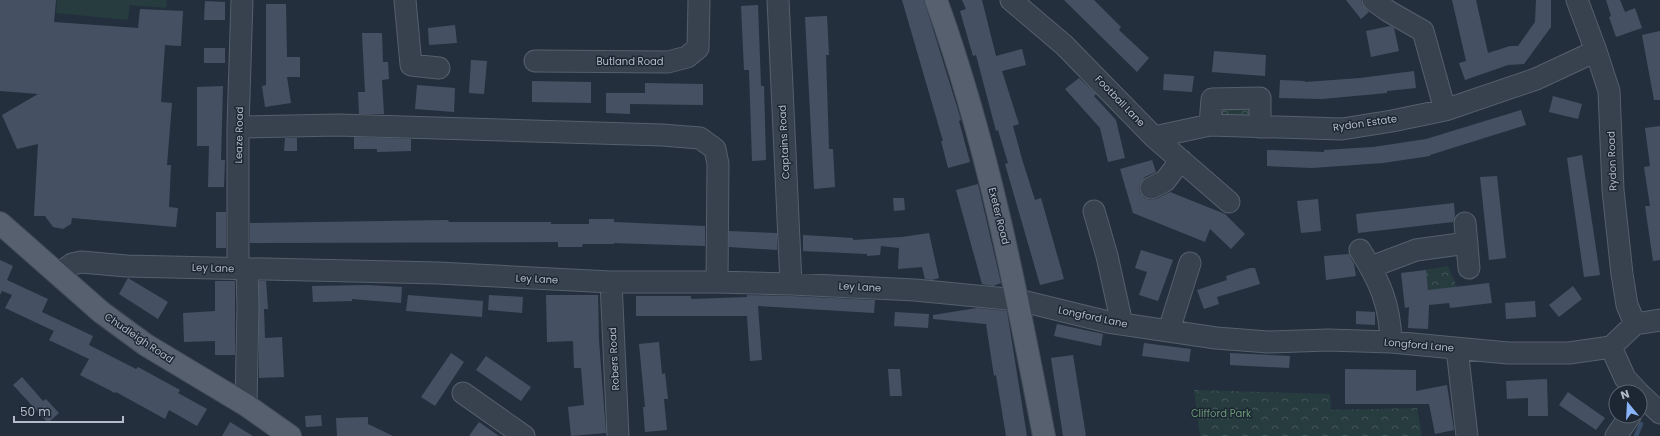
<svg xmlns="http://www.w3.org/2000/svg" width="1660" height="436" font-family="Poppins,sans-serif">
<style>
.park{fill:url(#park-crowns)}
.pitch{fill:#263c3f}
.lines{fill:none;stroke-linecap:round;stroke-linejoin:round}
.stream{stroke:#394c67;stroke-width:4.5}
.building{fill:#455162}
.minor-casing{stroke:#565f6c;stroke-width:23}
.major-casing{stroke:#414a57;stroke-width:24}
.minor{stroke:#38414e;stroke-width:21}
.major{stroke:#56606e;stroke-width:22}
.labels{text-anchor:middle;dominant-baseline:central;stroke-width:3;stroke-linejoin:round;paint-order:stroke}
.street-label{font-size:10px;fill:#b4bcc9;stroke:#1d2633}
.park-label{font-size:10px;fill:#6b9a76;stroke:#1d2633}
</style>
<defs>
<pattern id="park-crowns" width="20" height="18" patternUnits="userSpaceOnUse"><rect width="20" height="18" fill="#263c3f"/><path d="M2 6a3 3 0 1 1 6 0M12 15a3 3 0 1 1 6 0" fill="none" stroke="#435659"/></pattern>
</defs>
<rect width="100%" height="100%" fill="#242f3e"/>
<!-- park -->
<path class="park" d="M1220,102L1251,103L1250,118L1220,116Z
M1448,266L1457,287L1430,292L1423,270Z
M1194,390L1330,394L1331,410L1417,408L1422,436H1200Z"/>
<!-- pitch -->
<path class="pitch" d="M57,0H167L166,8L130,5L128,20L56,13Z"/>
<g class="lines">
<!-- stream -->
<path class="stream" d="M1636,436L1641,424"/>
</g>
<!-- building -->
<path class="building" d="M0,0H56L54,22L138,28L140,9L183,11L181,46L165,45L161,102L172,103L167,165H171L169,207L178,208L176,227L72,218L71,224L63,229L53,227L45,216H34L38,144L17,149L2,115L38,94L0,91Z
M902,0H924L958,110L961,120L959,121L970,162L948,168L941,141H943Z
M962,0H982L996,56L1022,49L1026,65L1002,71L1019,124L1013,126L1022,159L1035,200L1041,198L1064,279L1040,285L1005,164L1008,163L998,130L996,131L976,55L973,56L960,11L966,9Z
M1064,0H1094L1121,27L1119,30L1149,58L1137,72Z
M1346,0H1361L1362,5L1369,12L1361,19Z
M1452,0H1476L1488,53L1510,46H1518L1535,22L1536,0H1551V27L1524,64L1508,65L1465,80L1459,63L1466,61Z
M1606,0H1620L1625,12L1635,8L1642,28L1616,37L1609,17L1611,16Z
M205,1L225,2V20H204Z
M266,4H286L287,57H300V77H287L291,103L265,107L262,86L266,85Z
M758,5L761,86H764L766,160L752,161L749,70H744L741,6Z
M827,16L829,55H826L829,149H833L835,187L814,189L805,17Z
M455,25L457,43L429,45L428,28Z
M1390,26L1394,28L1399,51L1371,57L1366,31Z
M1660,31V100H1654L1642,35Z
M362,33H382L383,62H388L389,79L382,80L384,114H359L358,92H365Z
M204,48H225V63H204Z
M1214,51L1266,55L1265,76L1212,72Z
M471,60L487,61L484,94L469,93Z
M1414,71L1416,88L1387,91V93L1322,99L1279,98L1280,80L1305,81V82L1360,78Z
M1164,74L1194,76L1192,92L1163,90Z
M1079,78L1096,94L1094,96L1116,120L1125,158L1108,162L1100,128L1065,89Z
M532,81L591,82V103L532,102Z
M645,83L703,84V105L630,104V114L606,113V93H645Z
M417,85L455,88L454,112L415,109Z
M223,86L221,160H225L224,187H208L209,146H197V87Z
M1553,96L1582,104L1578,119L1549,112Z
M1521,110L1526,125L1430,155V156L1383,163L1312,168L1267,166V150L1324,152V150L1373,147L1426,139Z
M1660,126V260L1653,261L1645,206H1650L1644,167L1650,166L1645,128Z
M354,137L411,139V151L377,152V149H354Z
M285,138H297V151H284Z
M1582,155L1600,275L1584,277L1567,158Z
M1152,160L1156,172L1145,177L1141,182L1139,187L1140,193L1144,198L1150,200L1156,199L1170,192L1225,214L1245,234L1231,249L1210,229L1205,242L1133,213L1120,169Z
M1497,176L1506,258L1489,260L1480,177Z
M978,184L1001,283L993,286L982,284L956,190Z
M893,198H904L905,210L894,211Z
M1318,199L1321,231L1301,233L1297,201Z
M1454,203L1455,216L1453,222L1358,233L1356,214Z
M216,212H226V248H216Z
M589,219H614V222L705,226V246L614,243V244H583L582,247H558V242L250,243V223L448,220L449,222H551V224H589Z
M729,231L777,233V250L729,247Z
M929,233L939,278L932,280L925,279L922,267L898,269L899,248L881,246L880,255L867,256V254L803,251V235L853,238V240L902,237Z
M1141,250L1173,260L1158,301L1139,295L1147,272L1135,268Z
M1349,254L1354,264L1356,276L1326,280L1324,256Z
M0,260L13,266L7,280L48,299L42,312L93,336L89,345L136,369L138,367L180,390L178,393L207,409L197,426L169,410L165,419L116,392L115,393L80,375L89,359L49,340L54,331L5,308L12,295L2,291L0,295Z
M1250,268H1255L1260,284L1217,297L1219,304L1204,309L1197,290L1227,280L1226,276Z
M1426,270L1428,290L1489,283L1492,303L1450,308L1449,303L1429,305L1428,329L1408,328L1409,307L1405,308L1401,273Z
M128,278L168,302L158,319L119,294Z
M215,281H235V355H215V341L184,342L183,313L215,311Z
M259,281H266L268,309H264L265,338L282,337L284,377L259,378Z
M367,285L402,287L401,303L352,299V301L313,302L312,286Z
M1573,286L1582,299L1559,317L1549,305Z
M408,295L483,301L482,317L406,311Z
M489,295L523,297L522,313L488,310Z
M546,295H598L599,340L606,433L571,436L568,407L584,405L581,368H574L573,341L547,342Z
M747,295L791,296L875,300L874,313L758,306L762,360L750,361L747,316H636V296H691V299L747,297Z
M1535,301L1536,317L1506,319L1505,303Z
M977,308L1007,311L1027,436H1006L996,375L994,376L986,324L933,319V315Z
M1356,311L1375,312V325L1356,324Z
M895,312L929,314L928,328L894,326Z
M1057,324L1103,334L1101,346L1054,336Z
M659,342L662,374L665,373L668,399H664L667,430L645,432L643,407H645L639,344Z
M1144,343L1191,349L1189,362L1142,356Z
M451,353L464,362L435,406L421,397Z
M1230,353L1290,356L1289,368L1230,365Z
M1073,355L1086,436H1063L1051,358Z
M486,356L531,387L521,401L476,370Z
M888,369H900L902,396H890Z
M1345,369L1416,370V391L1447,385L1454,430L1435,434L1429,404H1345Z
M22,377L43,401L46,399L59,413L48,423L13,385Z
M1547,379L1548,416H1528V398L1507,399L1506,381Z
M1568,392L1605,418L1596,430L1559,405Z
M321,415L322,426L306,427L305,416Z
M368,417V424L393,436H337L336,418Z
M230,422L253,436H222Z
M479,422L499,436H469Z"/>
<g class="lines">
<!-- minor casing -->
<g class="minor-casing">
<path id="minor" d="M405,0L411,65L439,68
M778,0L791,284
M1011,0L1064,45L1154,137L1229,202
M1373,0L1388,11L1423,31L1445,110
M1577,0L1596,51L1609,91L1613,190L1622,274L1627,305L1635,324
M535,61L668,62L687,57L698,48L699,0
M1210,125L1212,99L1260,98V127
M238,127L338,125L662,135L700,138L715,149L718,164L717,282
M1154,137L1210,125L1342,129L1392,121L1445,110L1536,79L1596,51
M1151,188L1165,181L1181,160
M1094,211L1107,256L1122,324
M1465,223L1469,268
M1360,250C1380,282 1390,304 1391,342
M1371,267L1416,250L1467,243
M238,269V127L242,0
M58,274L72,264L81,262L127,266L438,273L611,282H717L791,284L915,290L1018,300L1108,322L1216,338L1268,342L1328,340L1391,342L1508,353H1569L1611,347L1635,324L1660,320
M611,282L618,436
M1169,330L1190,263
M1611,347L1625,378L1638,392
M1457,349L1467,436
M463,393L524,436
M1640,394L1660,413
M246,405L248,306L247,269
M1616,436L1630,416"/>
</g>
<!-- major casing -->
<g class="major-casing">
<path id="major" d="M936,0C987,141 1016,289 1044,436
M0,223L101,312L146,345L246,405L290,436"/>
</g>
<!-- minor -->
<use href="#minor" class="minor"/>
<!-- major -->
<use href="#major" class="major"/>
</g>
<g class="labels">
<!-- street labels -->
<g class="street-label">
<text x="630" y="61">Butland Road</text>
<text transform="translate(1120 101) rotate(46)">Football Lane</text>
<text transform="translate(1365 123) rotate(-8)">Rydon Estate</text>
<text transform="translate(239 135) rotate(-89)">Leaze Road</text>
<text transform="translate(784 142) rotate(-93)">Captains Road</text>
<text transform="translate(1612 161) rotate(-92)">Rydon Road</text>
<text transform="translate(999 216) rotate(76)">Exeter Road</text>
<text transform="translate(213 268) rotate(2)">Ley Lane</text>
<text transform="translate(537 279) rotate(3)">Ley Lane</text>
<text transform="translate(860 287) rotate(3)">Ley Lane</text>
<text transform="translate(1093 317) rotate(12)">Longford Lane</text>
<text transform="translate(139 338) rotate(34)">Chudleigh Road</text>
<text transform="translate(1419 345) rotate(5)">Longford Lane</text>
<text transform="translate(614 359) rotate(-93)">Robers Road</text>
</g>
<!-- park labels -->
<g class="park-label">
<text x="1221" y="413">Clifford Park</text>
</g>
</g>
<!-- north arrow -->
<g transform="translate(1628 404) rotate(342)"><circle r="19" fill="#1d2633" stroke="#59626f"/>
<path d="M0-3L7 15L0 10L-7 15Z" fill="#8ab4f8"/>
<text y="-6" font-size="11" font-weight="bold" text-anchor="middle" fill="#b4bcc9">N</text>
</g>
<!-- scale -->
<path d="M14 416v6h109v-6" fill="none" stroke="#b4bcc9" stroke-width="2"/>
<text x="20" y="416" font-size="12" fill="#b4bcc9" stroke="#1d2633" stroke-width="3" paint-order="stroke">50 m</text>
</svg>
